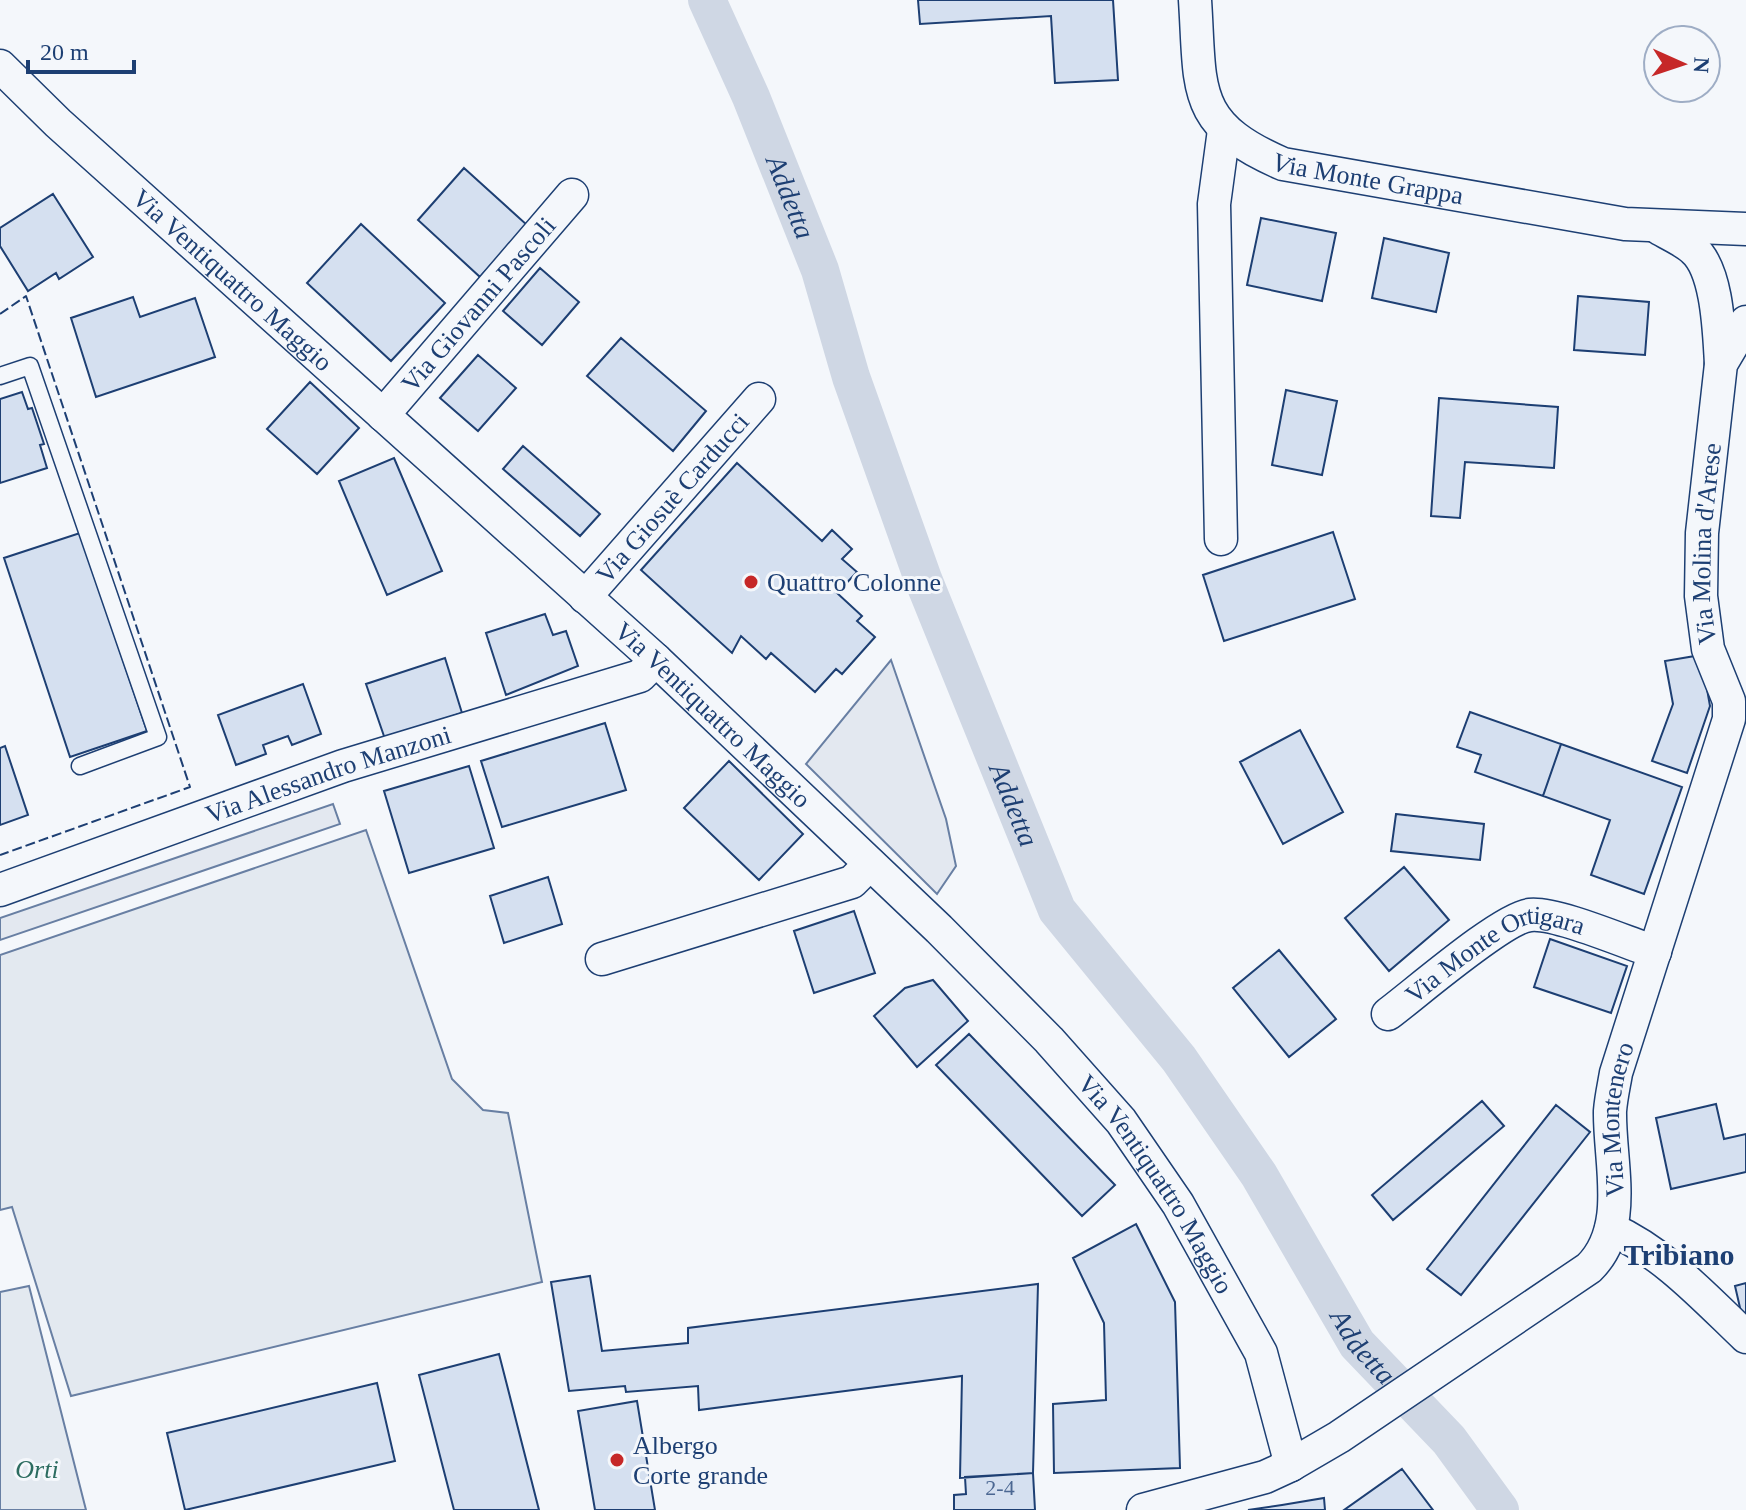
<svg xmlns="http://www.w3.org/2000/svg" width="1746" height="1510" font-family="'Times New Roman',serif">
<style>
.green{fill:#e3e9f0;stroke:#687fa3;stroke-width:2}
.parking{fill:#e3e8f0;stroke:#687fa3;stroke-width:2}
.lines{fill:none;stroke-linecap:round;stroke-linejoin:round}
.canal{stroke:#cfd7e4;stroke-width:38}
.building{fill:#d5e0f0;stroke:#1d3f73;stroke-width:2}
.lane-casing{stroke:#1d3f73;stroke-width:19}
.street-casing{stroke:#1d3f73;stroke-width:35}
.lane{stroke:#f4f7fb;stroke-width:16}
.street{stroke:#f4f7fb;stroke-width:32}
.fence{stroke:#1d3f73;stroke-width:2;stroke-dasharray:10 4;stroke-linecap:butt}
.poi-dot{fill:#c62828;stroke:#f4f7fb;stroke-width:3}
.labels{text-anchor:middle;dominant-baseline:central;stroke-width:6;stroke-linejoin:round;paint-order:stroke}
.number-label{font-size:22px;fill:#4b6792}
.street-label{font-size:26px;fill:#1d3f73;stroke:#f4f7fb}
.poi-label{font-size:26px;fill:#1d3f73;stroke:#f4f7fb;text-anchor:start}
.park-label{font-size:26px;font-style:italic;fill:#2c6c60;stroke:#f4f7fb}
.water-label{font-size:28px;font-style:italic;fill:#1d3f73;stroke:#f4f7fb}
.quarter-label{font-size:30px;font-weight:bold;fill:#1d3f73;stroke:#f4f7fb}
</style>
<rect width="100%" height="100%" fill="#f4f7fb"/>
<!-- green -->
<path class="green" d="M366,830L452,1079L483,1110L508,1113L542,1282L71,1396L12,1207L0,1210V955Z
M29,1286L86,1510H0V1292Z"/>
<!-- parking -->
<path class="parking" d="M891,660L946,819L956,866L937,894L806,764Z
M333,804L340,824L0,940V918Z"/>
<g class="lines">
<!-- canal -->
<path class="canal" id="s1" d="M707,0L751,97L820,270L851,377L923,579L1057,910L1179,1059L1259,1175L1357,1344L1449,1440L1500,1510"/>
</g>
<!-- building -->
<path class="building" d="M918,0H1113L1118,80L1055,83L1051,16L920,24Z
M464,168L527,225L480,277L418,220Z
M53,194L93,257L59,279L56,273L28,291L0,246V228Z
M1261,218L1336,233L1322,301L1247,285Z
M361,224L445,303L391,361L307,283Z
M1384,238L1449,253L1436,312L1372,298Z
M540,268L579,302L542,345L503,311Z
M1578,296L1649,302L1645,355L1574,350Z
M133,297L140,317L195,298L215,357L96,397L71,318Z
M621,338L706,411L673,451L587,376Z
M478,355L516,388L478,431L440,398Z
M310,382L359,428L317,474L267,429Z
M1286,390L1337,401L1322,475L1272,465Z
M22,392L28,409L32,408L44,444L40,445L47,468L0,483V399Z
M1439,398L1558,407L1554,468L1465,462L1460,518L1431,516Z
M523,446L600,514L580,536L503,469Z
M394,458L442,571L387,595L339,481Z
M737,463L822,541L832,530L852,549L842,559L857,572L837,593L862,616L857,621L875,637L842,674L836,669L815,692L771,653L766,659L741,636L732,653L641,570Z
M1333,532L1355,599L1224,641L1203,575Z
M80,533L147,731L70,757L4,558Z
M545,614L553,635L566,631L578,666L506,695L486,633Z
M1701,655L1710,706L1687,773L1652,761L1673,704L1665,661Z
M445,658L462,713L385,739L366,684Z
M303,684L321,734L292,745L288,736L263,745L266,754L236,765L218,715Z
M1470,712L1561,744L1543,796L1475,772L1481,755L1457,747Z
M605,723L626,790L502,827L481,761Z
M1300,730L1343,812L1283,844L1240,762Z
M1561,744L1682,787L1644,894L1591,875L1610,820L1543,796Z
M5,746L28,815L0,825V748Z
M729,761L803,834L759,880L684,808Z
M469,766L494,848L409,873L384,791Z
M1396,814L1484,824L1480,860L1391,851Z
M1404,867L1449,920L1389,971L1345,918Z
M548,877L562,924L504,943L490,896Z
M854,911L875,973L814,993L794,931Z
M1550,939L1627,966L1611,1013L1534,987Z
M1279,950L1336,1019L1289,1057L1233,988Z
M933,980L968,1021L917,1067L874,1016L905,988Z
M969,1034L1115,1185L1082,1216L936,1065Z
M1482,1101L1504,1126L1393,1220L1372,1195Z
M1716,1104L1724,1139L1746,1134V1172L1671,1189L1656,1118Z
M1556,1105L1590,1132L1461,1295L1427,1269Z
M1136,1224L1175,1302L1180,1468L1054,1473L1053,1404L1106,1400L1104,1323L1073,1258Z
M590,1276L602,1351L688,1343V1328L1038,1284L1033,1473L960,1478L962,1376L699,1410L698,1386L626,1392L625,1386L569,1391L551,1282Z
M1746,1283V1324L1744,1325L1735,1286Z
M499,1354L539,1510H454L419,1375Z
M377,1383L395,1461L185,1510L167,1433Z
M637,1401L655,1510H595L578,1411Z
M1402,1469L1433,1510H1344Z
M1033,1473L1035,1510H954V1495L966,1494L965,1477Z
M1324,1498L1325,1510H1248L1282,1505Z"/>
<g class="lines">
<!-- lane casing -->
<g class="lane-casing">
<path id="lane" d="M0,376L30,366L158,737L80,766"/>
</g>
<!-- street casing -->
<g class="street-casing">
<g id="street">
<path id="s2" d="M1195,0C1201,90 1190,124 1283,164L1625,224L1746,229"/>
<path id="s3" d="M0,66L58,123L656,660L939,929L1049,1040L1121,1121L1178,1204L1261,1353L1291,1465"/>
<path d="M1660,229C1671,235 1684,241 1693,249C1718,270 1719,333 1721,364"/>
<path id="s4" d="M383,415L572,195"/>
<path d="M1221,539L1214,204L1224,130"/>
<path id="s5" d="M585,597L759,399"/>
<path id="s6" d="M0,890L343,766L640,676L656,660"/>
<path d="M602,959L852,882L870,864"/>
<path id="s7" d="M1388,1014C1415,994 1502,918 1530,915C1556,912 1627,943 1655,952"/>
<path d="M1611,1229C1664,1253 1704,1297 1746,1337"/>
<path id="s8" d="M1143,1510L1265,1477L1291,1465L1339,1437L1589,1268C1630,1228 1609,1162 1610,1111C1611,1098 1614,1085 1616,1073L1729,719V701L1708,649L1701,596L1702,533L1721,364L1746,322"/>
</g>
</g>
<!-- lane -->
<use href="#lane" class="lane"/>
<!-- street -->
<use href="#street" class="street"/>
<!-- fence -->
<path class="fence" d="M0,314L26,296L190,787L0,855"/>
</g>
<!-- markers -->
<g class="poi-dot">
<circle cx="751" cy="582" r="8"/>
<circle cx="617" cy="1460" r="8"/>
</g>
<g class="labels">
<!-- number labels -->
<g class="number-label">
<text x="1000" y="1487">2-4</text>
</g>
<!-- street labels -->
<g class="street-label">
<text stroke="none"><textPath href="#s2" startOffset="290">Via Monte Grappa</textPath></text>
<text stroke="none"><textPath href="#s3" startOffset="316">Via Ventiquattro Maggio</textPath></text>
<text stroke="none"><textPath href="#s4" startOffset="146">Via Giovanni Pascoli</textPath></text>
<text stroke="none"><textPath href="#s5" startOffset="132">Via Giosuè Carducci</textPath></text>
<text stroke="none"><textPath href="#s8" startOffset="1266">Via Molina d'Arese</textPath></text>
<text stroke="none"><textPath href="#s3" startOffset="964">Via Ventiquattro Maggio</textPath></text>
<text stroke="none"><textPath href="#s6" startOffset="348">Via Alessandro Manzoni</textPath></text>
<text stroke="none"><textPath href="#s7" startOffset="128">Via Monte Ortigara</textPath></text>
<text stroke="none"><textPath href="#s8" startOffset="668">Via Montenero</textPath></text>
<text stroke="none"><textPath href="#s3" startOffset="1612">Via Ventiquattro Maggio</textPath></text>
</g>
<!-- poi labels -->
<g class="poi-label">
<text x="767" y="582">Quattro Colonne</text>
<text x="633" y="1445">Albergo<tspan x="633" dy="30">Corte grande</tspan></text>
</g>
<!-- park labels -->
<g class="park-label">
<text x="37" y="1469">Orti</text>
</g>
<!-- water labels -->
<g class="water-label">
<text stroke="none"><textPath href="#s1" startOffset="214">Addetta</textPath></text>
<text stroke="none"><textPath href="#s1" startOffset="862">Addetta</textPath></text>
<text stroke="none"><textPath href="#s1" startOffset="1510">Addetta</textPath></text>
</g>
<!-- quarter labels -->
<g class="quarter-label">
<text x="1679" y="1254">Tribiano</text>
</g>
</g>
<!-- north arrow -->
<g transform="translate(1682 64) rotate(93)"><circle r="38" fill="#f4f7fb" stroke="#9eadc5" stroke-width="2"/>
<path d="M0-6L14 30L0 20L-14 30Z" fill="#c62828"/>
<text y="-12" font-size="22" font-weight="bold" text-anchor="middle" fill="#1d3f73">N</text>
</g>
<!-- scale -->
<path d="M28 60v12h106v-12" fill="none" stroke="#1d3f73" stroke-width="4"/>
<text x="40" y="60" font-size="24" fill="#1d3f73" stroke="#f4f7fb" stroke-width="6" paint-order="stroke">20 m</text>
</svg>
